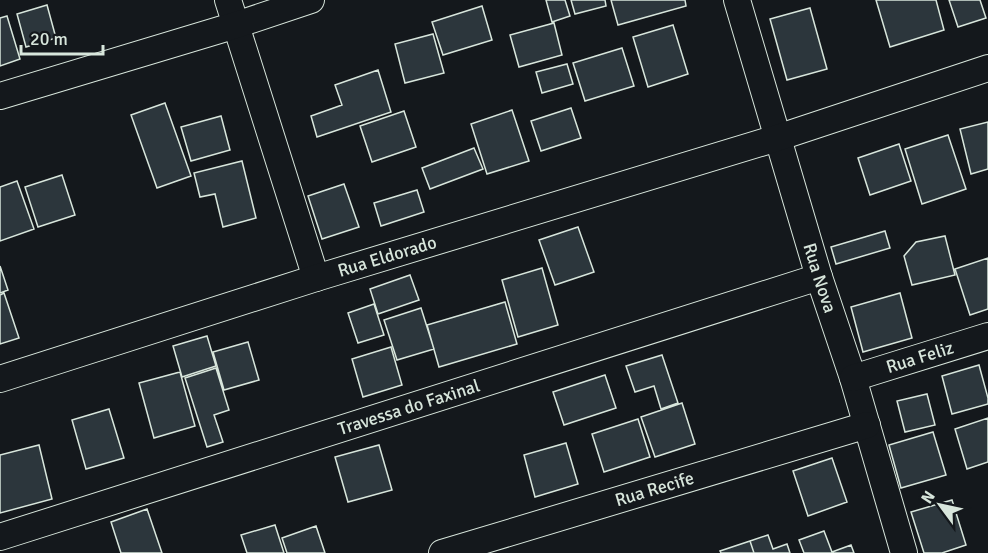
<svg xmlns="http://www.w3.org/2000/svg" width="988" height="553" font-family="Signika,sans-serif">
<style>
.building{fill:#2c363c;stroke:#d8e6dc;stroke-width:1.5}
.lines{fill:none;stroke-linecap:round;stroke-linejoin:round}
.street-casing{stroke:#d8e6dc;stroke-width:28}
.street{stroke:#14181c;stroke-width:26}
.labels{text-anchor:middle;dominant-baseline:central;stroke-width:4.5;stroke-linejoin:round;paint-order:stroke}
.street-label{font-size:18px;fill:#d8e6dc;stroke:#14181c}
</style>
<rect width="100%" height="100%" fill="#14181c"/>
<!-- building -->
<path class="building" d="M546,0H565L570,16L552,22Z
M571,0H605L606,6L575,14Z
M611,0H685L686,6L618,25Z
M876,0H936L944,30L890,47Z
M949,0H980L986,18L958,27Z
M47,5L56,38L26,47L17,14Z
M482,6L492,40L443,55L432,22Z
M810,8L827,69L787,80L770,19Z
M7,16L20,59L0,66V18Z
M554,23L562,55L519,67L510,35Z
M673,25L688,74L648,87L633,37Z
M433,34L444,73L405,83L395,44Z
M622,48L634,86L585,101L573,63Z
M567,64L573,84L542,93L536,72Z
M378,70L391,112L317,137L311,116L342,105L335,85Z
M165,103L191,176L157,188L131,115Z
M571,108L581,138L541,151L531,121Z
M512,110L529,161L487,174L471,124Z
M404,111L416,147L372,162L360,126Z
M221,116L230,150L191,161L181,127Z
M988,122V169L971,174L960,129Z
M948,135L966,189L922,204L905,149Z
M899,144L911,181L870,195L858,158Z
M474,148L483,169L430,189L422,168Z
M242,161L256,218L223,227L215,194L200,197L194,173Z
M62,175L75,215L38,227L25,187Z
M17,181L34,229L0,241V187Z
M344,184L359,227L322,239L308,196Z
M417,190L424,212L381,226L374,203Z
M578,227L594,272L555,285L539,240Z
M885,231L890,248L836,264L831,247Z
M945,236L955,275L912,285L904,256L916,242Z
M988,258V309L970,315L955,269Z
M0,266L8,290L0,293Z
M542,268L558,325L518,337L502,280Z
M410,275L419,300L378,314L370,289Z
M4,293L19,338L0,344V295Z
M900,293L912,338L863,352L851,307Z
M505,302L517,344L439,367L427,325Z
M374,304L384,335L358,343L348,313Z
M421,308L434,349L397,360L384,320Z
M207,336L216,366L182,377L173,346Z
M248,342L259,380L224,390L213,352Z
M391,347L402,385L363,397L352,359Z
M662,355L678,403L661,409L654,386L635,392L626,366Z
M979,365L988,398V404L952,414L942,376Z
M216,368L229,410L214,415L223,442L207,447L185,378Z
M180,372L195,426L154,438L139,383Z
M605,375L616,408L564,425L553,392Z
M927,394L935,425L905,432L897,401Z
M682,403L695,444L655,457L641,417Z
M109,409L124,458L86,469L72,420Z
M988,418V462L967,469L955,429Z
M638,419L650,457L604,472L592,434Z
M933,432L946,475L901,488L889,445Z
M566,443L578,484L535,497L524,455Z
M39,445L52,499L0,513V455Z
M379,445L392,490L348,502L335,457Z
M832,458L847,502L808,516L793,471Z
M952,500L966,545L942,553H924L911,512Z
M147,509L162,553H121L111,522Z
M275,525L284,553H247L241,535Z
M316,526L325,553H287L282,538Z
M824,531L832,552L851,545L854,553H804L799,540Z
M768,535L773,549L787,544L790,553H754L750,541Z
M750,541L754,553H721L720,551Z"/>
<g class="lines">
<!-- street casing -->
<g class="street-casing">
<g id="street">
<path d="M228,0L316,278"/>
<path id="s1" d="M737,0L819,277L853,378L904,553"/>
<path d="M0,96L236,25L311,0"/>
<path id="s2" d="M853,378L988,336"/>
<path id="s3" d="M0,379L316,278L777,138L988,68"/>
<path id="s4" d="M0,537L819,277"/>
<path id="s5" d="M442,553L867,425"/>
</g>
</g>
<!-- street -->
<use href="#street" class="street"/>
</g>
<g class="labels">
<!-- street labels -->
<g class="street-label">
<text stroke="none"><textPath href="#s3" startOffset="406">Rua Eldorado</textPath></text>
<text stroke="none"><textPath href="#s1" startOffset="290">Rua Nova</textPath></text>
<text stroke="none"><textPath href="#s2" startOffset="70">Rua Feliz</textPath></text>
<text stroke="none"><textPath href="#s4" startOffset="429">Travessa do Faxinal</textPath></text>
<text stroke="none"><textPath href="#s5" startOffset="222">Rua Recife</textPath></text>
</g>
</g>
<!-- north arrow -->
<g transform="translate(940 505) rotate(303)" stroke="#14181c" stroke-width="4.5" paint-order="stroke">
<path d="M0-4.5L10 22L0 15L-10 22Z" fill="#d8e6dc"/>
<text y="-9" font-size="16" font-weight="bold" text-anchor="middle" fill="#d8e6dc">N</text>
</g>
<!-- scale -->
<path d="M21 45v9h82v-9" fill="none" stroke="#d8e6dc" stroke-width="3"/>
<text x="30" y="45" font-size="18" fill="#d8e6dc" stroke="#14181c" stroke-width="4.5" paint-order="stroke">20 m</text>
</svg>
